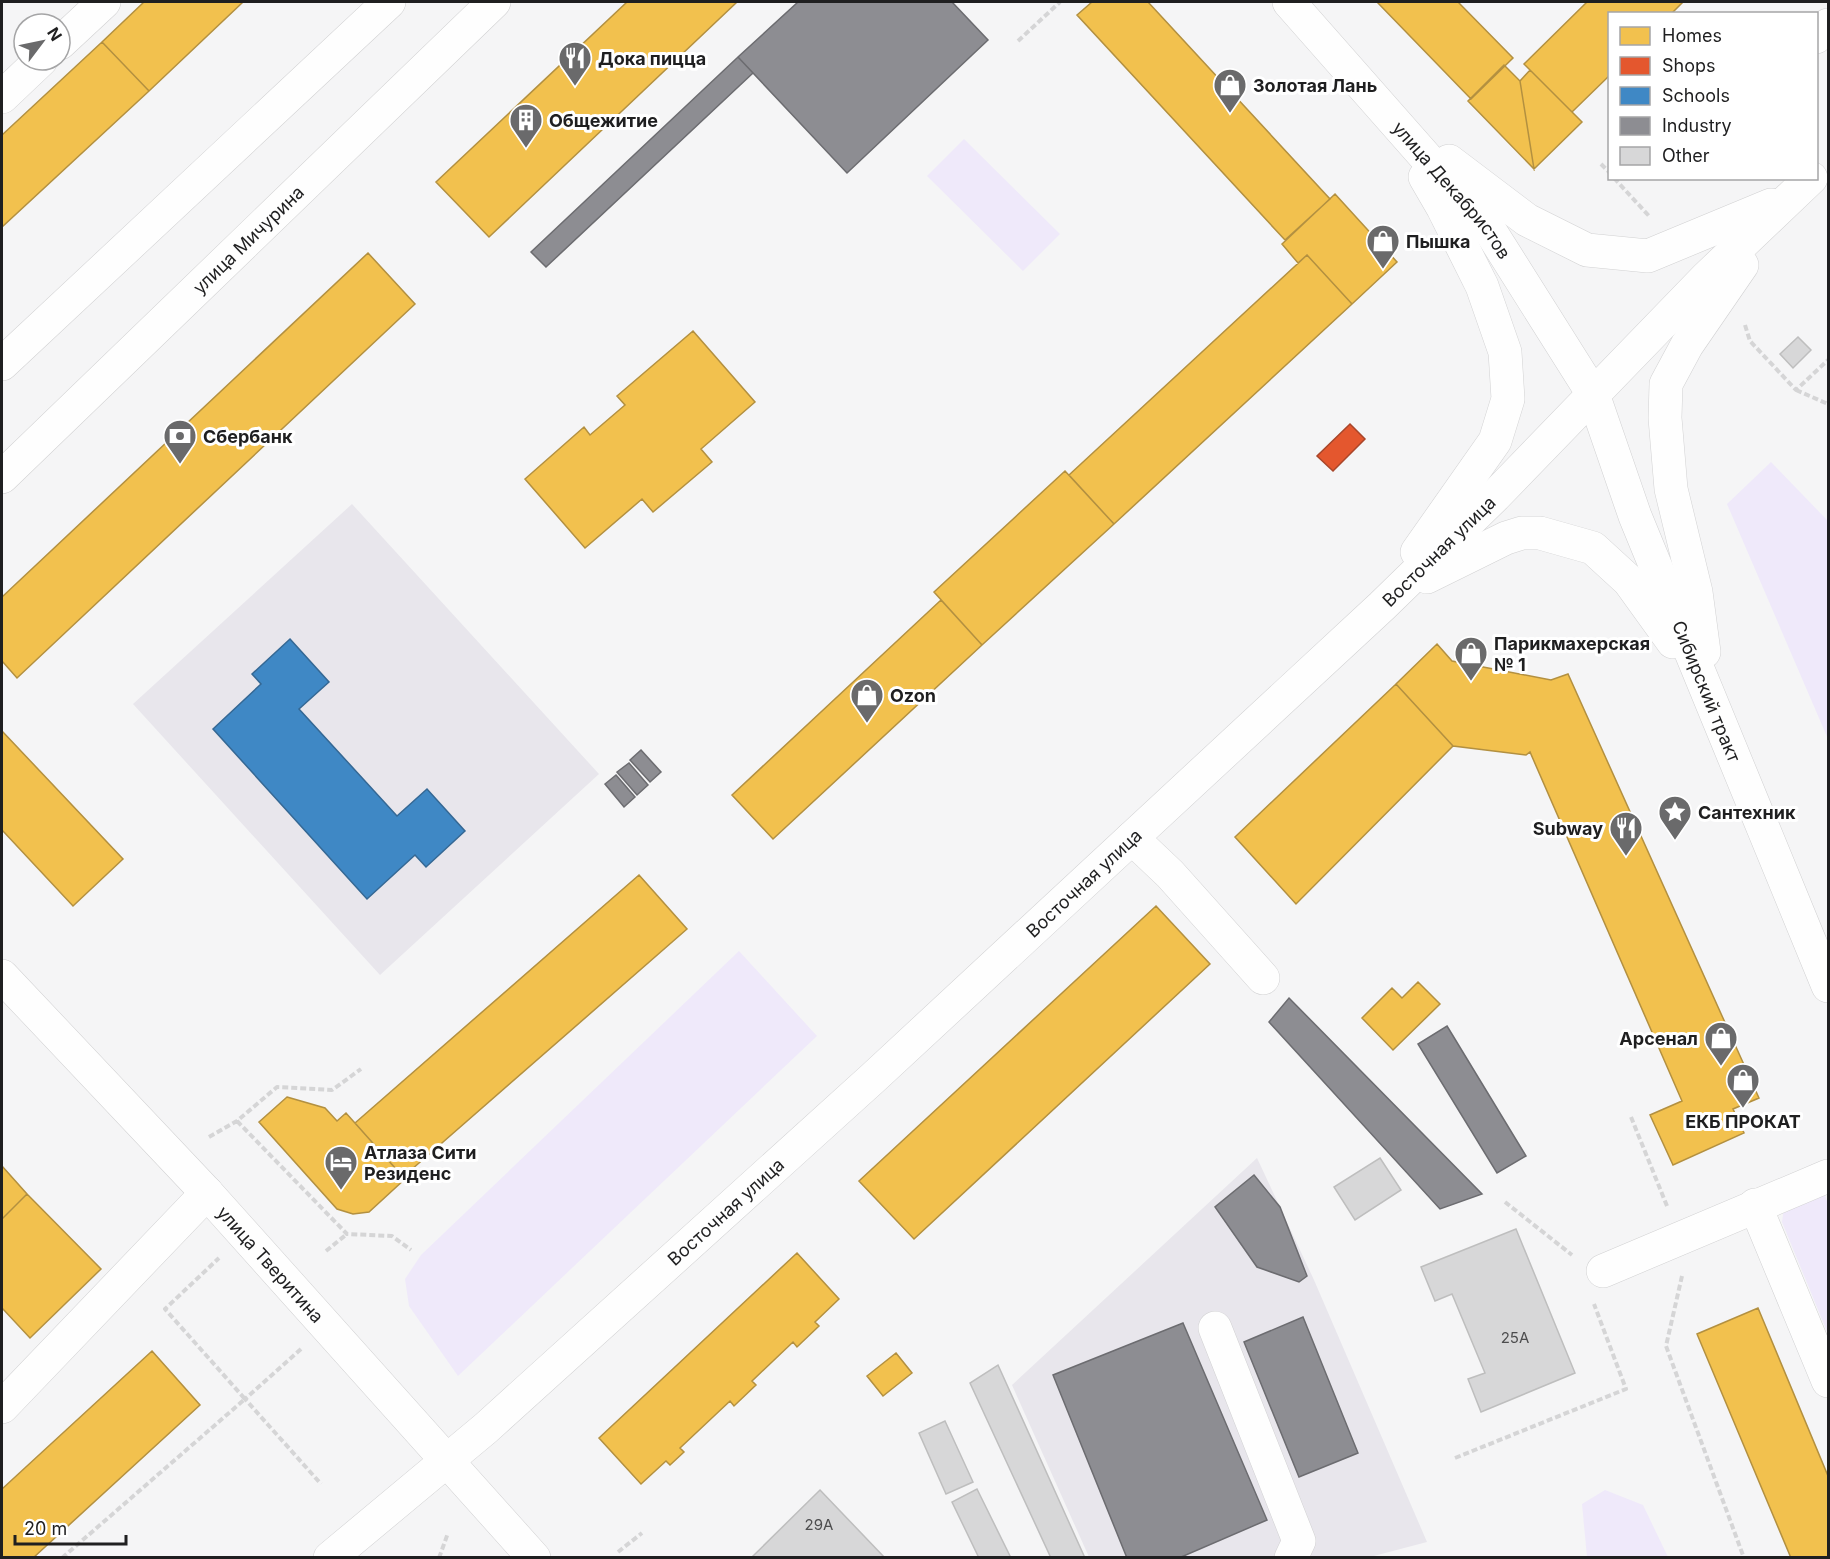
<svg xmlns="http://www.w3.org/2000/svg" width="1830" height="1559" font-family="Inter,sans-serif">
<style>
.built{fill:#e8e6ec}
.green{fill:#efe9fa}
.homes{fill:#f2c14e;stroke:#b39040;stroke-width:1.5}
.shops{fill:#e4572e;stroke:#a9462a;stroke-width:1.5}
.schools{fill:#3f88c5;stroke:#356894;stroke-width:1.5}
.industry{fill:#8d8d92;stroke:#6c6c70;stroke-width:1.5}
.building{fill:#d7d7d8;stroke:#bebebe;stroke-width:1.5}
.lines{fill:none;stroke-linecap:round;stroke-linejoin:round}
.minor-casing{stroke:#d1d1d2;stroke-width:34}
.major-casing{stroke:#d1d1d2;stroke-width:34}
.path{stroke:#d5d5d6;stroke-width:4;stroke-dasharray:6 3;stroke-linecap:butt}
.minor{stroke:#fefefe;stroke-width:33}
.major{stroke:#fefefe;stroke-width:33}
.labels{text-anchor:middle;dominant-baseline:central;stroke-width:6;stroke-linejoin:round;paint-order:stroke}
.number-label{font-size:15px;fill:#4d4d4e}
.poi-label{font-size:18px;font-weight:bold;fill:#1f1f20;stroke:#fff;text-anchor:start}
.street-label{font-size:18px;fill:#1f1f20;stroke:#fff}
</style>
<rect width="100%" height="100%" fill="#f5f5f6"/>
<!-- built -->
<path class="built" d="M352,504L599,774L380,975L133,704Z
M1257,1158L1314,1280L1427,1542L1370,1557H1089L1012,1385Z"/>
<!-- green -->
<path class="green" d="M964,139L1060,234L1023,271L927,176Z
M1771,462L1828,521V739L1727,504Z
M739,951L817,1036L458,1376L409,1306L405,1279L421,1255Z
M1823,1190L1828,1204V1334L1782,1222L1785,1201Z
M1605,1490L1643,1505L1668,1557H1587L1582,1504Z"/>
<!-- homes -->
<path class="homes" d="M144,2H243L149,91L102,42Z
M627,2H737L489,237L436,182Z
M1092,2H1148L1330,199L1285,240L1077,15Z
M1377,2H1458L1513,58L1471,99Z
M1587,2H1683L1671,14H1610V75L1572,112L1524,64Z
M102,42L149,91L2,227V135Z
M1504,65L1520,81L1534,169L1468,101Z
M1530,70L1582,122L1534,169L1520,81Z
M1335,194L1397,262L1352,304L1307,255L1298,263L1282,244Z
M368,253L415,304L17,678L2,661V597Z
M1307,255L1352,304L1114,524L1069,475Z
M693,331L755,402L701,449L712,462L653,512L642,499L585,548L525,479L584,427L590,435L625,405L617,396Z
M1065,471L1114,524L982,645L934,592Z
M941,600L982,645L773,839L732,795Z
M1437,644L1452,661L1551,680L1568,674L1759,1098L1733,1109L1744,1133L1673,1165L1650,1115L1682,1101L1530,752L1526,755L1453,746L1396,684Z
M1396,684L1453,746L1296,904L1235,837Z
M2,731L123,859L73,906L2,830Z
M639,875L687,929L403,1177L355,1123Z
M1156,906L1210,964L914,1239L859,1181Z
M1418,982L1440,1004L1393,1050L1362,1018L1392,988L1402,998Z
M287,1097L325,1108L337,1121L346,1113L405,1179L369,1212L353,1214L337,1209L259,1122Z
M2,1166L27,1194L2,1219Z
M27,1194L101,1269L30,1338L2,1308V1219Z
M797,1253L839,1299L815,1322L819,1326L797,1347L793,1342L752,1381L756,1385L734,1406L730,1401L680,1448L684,1452L670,1465L666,1461L641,1484L599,1438Z
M1758,1308L1828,1476V1558H1791L1697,1334Z
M152,1351L200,1405L33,1558H2V1489Z
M896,1353L912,1373L883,1396L867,1376Z"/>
<!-- shops -->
<path class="shops" d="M1350,424L1365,439L1333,471L1317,456Z"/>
<!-- schools -->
<path class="schools" d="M290,639L329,682L299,709L397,816L427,789L465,831L426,867L415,855L367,899L213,729L261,684L252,674Z"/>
<!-- industry -->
<path class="industry" d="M798,2H952L988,40L847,173L738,57Z
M738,57L753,73L546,267L531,252Z
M641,750L661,772L650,782L630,760Z
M629,763L648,785L637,795L617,772Z
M616,775L635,797L624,807L605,784Z
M1289,998L1482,1194L1440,1209L1269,1022Z
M1447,1026L1526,1156L1497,1173L1418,1044Z
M1254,1175L1280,1207L1307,1276L1299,1282L1257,1267L1215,1207Z
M1303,1317L1358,1453L1299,1477L1244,1342Z
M1183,1323L1267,1520L1179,1558H1127L1053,1375Z"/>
<!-- building -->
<path class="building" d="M1798,337L1811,350L1793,368L1780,354Z
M1380,1158L1401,1190L1355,1220L1334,1187Z
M1516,1229L1575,1373L1481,1412L1468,1379L1485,1373L1452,1294L1435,1301L1421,1267Z
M998,1365L1085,1558H1051L970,1383Z
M945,1421L973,1482L946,1494L919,1433Z
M977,1489L1011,1558H979L952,1502Z
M820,1490L885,1558H751Z"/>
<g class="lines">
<!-- minor casing -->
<g class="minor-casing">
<g id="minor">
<path d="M1816,37L1828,25"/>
<path d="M60,43L104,2"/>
<path d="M2,97L41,60"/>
<path d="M2,364L389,2"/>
<path id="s1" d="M2,477L494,2"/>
<path d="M1132,838L1170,874L1263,978"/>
<path id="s2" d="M2,976L207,1193L534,1558"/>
<path d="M1755,1205L1828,1381"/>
<path d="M1603,1271L1828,1176"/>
<path d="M1215,1328L1299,1541L1291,1558"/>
<path d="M2,1407L207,1193"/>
</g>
</g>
<!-- major casing -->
<g class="major-casing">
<g id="major">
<path id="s3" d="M1289,2L1489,229L1593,394L1635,516L1828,986"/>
<path d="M1449,161L1527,220L1587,250L1648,256L1771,205"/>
<path d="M1417,552L1495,441L1508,399L1505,352L1482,286L1443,208L1425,177"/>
<path d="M1427,577L1506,538L1522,533H1540L1593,548L1629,581L1673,642"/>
<path d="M1704,652L1696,592L1671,489L1665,418L1666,384L1687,345L1742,265"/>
<path id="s4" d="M330,1558L486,1428L873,1078L1382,606L1495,496L1706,278L1811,178"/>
</g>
</g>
<!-- path -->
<path class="path" d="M1018,41L1060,2
M1601,164L1610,173
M1614,178L1649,216
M1745,325L1750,341L1796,390L1828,360
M1796,390L1828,404
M1631,1117L1667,1206
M237,1121L347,1234L392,1236L411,1250
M209,1137L237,1121L277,1087L332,1090L361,1069
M1505,1202L1572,1255
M326,1251L347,1234
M1682,1276L1666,1346L1744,1558
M301,1349L245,1399L321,1484
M1455,1458L1626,1389L1594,1304
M618,1552L642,1533
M62,1558L245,1399L165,1309L219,1258
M439,1558L448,1533"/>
<!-- minor -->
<use href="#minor" class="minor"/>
<!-- major -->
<use href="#major" class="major"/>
</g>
<!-- icons -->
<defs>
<g id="restaurant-pin" transform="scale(1.725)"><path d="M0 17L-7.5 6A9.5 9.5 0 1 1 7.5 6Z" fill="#6a6a6b" stroke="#fff"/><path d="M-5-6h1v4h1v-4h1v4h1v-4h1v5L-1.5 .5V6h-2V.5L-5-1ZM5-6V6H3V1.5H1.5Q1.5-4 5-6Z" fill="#fff"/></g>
<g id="shop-pin" transform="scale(1.725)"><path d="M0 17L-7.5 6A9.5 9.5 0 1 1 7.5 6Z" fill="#6a6a6b" stroke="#fff"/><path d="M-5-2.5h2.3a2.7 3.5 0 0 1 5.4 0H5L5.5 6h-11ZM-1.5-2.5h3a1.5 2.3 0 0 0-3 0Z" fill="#fff"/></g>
<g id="building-pin" transform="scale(1.725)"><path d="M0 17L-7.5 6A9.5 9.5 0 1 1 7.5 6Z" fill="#6a6a6b" stroke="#fff"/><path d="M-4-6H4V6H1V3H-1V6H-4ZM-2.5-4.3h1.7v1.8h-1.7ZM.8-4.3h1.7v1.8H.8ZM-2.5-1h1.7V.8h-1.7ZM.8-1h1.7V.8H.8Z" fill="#fff"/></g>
<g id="bank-pin" transform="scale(1.725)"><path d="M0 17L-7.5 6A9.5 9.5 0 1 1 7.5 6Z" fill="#6a6a6b" stroke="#fff"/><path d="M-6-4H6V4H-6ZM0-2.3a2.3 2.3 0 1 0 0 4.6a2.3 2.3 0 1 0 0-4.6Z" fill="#fff"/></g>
<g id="sight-pin" transform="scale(1.725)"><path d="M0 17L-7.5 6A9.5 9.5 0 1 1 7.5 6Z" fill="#6a6a6b" stroke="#fff"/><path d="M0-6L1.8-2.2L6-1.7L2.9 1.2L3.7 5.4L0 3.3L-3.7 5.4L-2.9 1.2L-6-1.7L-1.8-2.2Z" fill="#fff"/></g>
<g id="hotel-pin" transform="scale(1.725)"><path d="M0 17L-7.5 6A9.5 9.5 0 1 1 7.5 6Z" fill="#6a6a6b" stroke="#fff"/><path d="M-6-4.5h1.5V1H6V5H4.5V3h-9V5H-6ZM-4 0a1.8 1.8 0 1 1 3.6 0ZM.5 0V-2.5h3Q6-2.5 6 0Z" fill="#fff"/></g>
</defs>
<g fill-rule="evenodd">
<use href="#restaurant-pin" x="575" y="58"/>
<use href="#shop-pin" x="1230" y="85"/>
<use href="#building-pin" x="526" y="120"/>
<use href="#shop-pin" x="1383" y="241"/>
<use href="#bank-pin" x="180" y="436"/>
<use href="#shop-pin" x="1471" y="653"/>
<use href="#shop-pin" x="867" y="695"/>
<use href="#sight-pin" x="1675" y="812"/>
<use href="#restaurant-pin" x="1626" y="828"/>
<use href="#shop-pin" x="1721" y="1038"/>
<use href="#shop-pin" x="1743" y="1080"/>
<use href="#hotel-pin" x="341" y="1162"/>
</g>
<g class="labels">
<!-- number labels -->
<g class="number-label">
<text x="1515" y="1337">25А</text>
<text x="819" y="1524">29А</text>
</g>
<!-- poi labels -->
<g class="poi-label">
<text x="598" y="58">Дока пицца</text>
<text x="1253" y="85">Золотая Лань</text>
<text x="549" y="120">Общежитие</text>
<text x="1406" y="241">Пышка</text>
<text x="203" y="436">Сбербанк</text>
<text x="1494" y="643">Парикмахерская<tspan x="1494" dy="21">№ 1</tspan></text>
<text x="890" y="695">Ozon</text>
<text x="1698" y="812">Сантехник</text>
<text x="1603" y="828" text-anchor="end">Subway</text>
<text x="1698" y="1038" text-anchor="end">Арсенал</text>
<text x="1743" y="1121" text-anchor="middle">ЕКБ ПРОКАТ</text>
<text x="364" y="1152">Атлаза Сити<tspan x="364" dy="21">Резиденс</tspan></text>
</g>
<!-- street labels -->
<g class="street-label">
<text stroke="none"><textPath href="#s3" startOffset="249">улица Декабристов</textPath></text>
<text stroke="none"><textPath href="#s1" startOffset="342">улица Мичурина</textPath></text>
<text stroke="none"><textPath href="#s4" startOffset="1498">Восточная улица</textPath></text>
<text stroke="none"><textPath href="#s3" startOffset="816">Сибирский тракт</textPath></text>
<text stroke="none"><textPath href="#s4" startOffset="1012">Восточная улица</textPath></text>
<text stroke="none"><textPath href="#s4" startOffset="526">Восточная улица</textPath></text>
<text stroke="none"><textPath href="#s2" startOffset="394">улица Тверитина</textPath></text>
</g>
</g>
<!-- border -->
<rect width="1830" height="1559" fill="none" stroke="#1f1f20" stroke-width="6"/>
<!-- legend -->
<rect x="1608" y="12" width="210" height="168" fill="#ffffff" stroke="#a5a5a6" stroke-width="1.5"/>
<rect x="1620" y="27" width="30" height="18" fill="#f2c14e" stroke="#a5a5a6" stroke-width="1.5"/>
<text x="1662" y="42" font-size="18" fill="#1f1f20">Homes</text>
<rect x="1620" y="57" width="30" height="18" fill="#e4572e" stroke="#a5a5a6" stroke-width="1.5"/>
<text x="1662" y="72" font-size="18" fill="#1f1f20">Shops</text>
<rect x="1620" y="87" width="30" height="18" fill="#3f88c5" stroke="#a5a5a6" stroke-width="1.5"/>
<text x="1662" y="102" font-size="18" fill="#1f1f20">Schools</text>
<rect x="1620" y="117" width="30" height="18" fill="#8d8d92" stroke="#a5a5a6" stroke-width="1.5"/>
<text x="1662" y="132" font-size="18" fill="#1f1f20">Industry</text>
<rect x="1620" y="147" width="30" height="18" fill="#d7d7d8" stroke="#a5a5a6" stroke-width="1.5"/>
<text x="1662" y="162" font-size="18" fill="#1f1f20">Other</text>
<!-- north arrow -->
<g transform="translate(42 42) rotate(58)"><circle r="28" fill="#ffffff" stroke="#a5a5a6" stroke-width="1.5"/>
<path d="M0-4.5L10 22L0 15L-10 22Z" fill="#6a6a6b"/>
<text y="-9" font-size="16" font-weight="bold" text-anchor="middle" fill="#1f1f20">N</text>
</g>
<!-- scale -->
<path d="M15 1535v9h111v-9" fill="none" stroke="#1f1f20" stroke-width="3"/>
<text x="24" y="1535" font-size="18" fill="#1f1f20" stroke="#ffffff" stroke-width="4.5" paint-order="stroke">20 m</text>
</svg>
